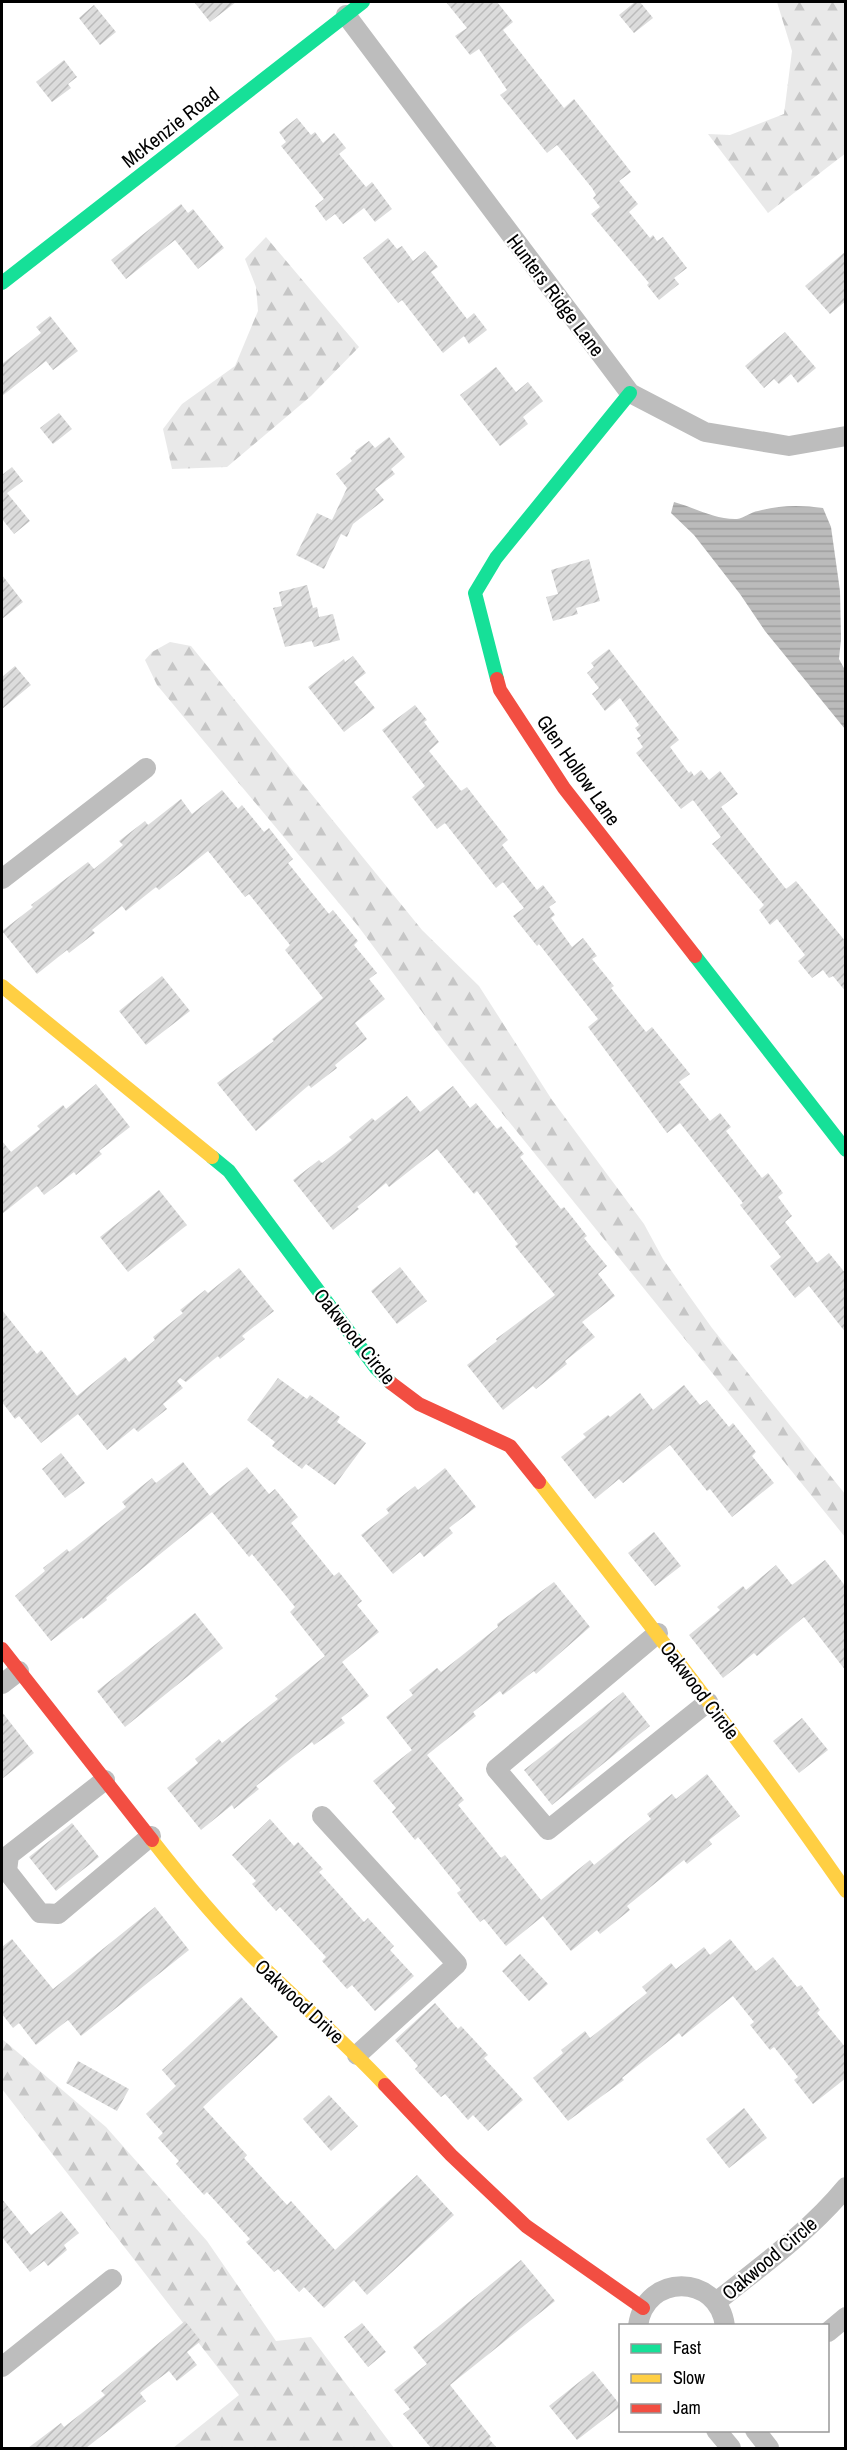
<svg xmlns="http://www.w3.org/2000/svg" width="847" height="2450" font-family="'Archivo Narrow',sans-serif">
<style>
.forest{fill:url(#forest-firs)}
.water{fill:url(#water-rules)}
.building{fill:url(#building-hatch)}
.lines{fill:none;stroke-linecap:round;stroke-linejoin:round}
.street{stroke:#bdbdbd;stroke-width:20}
.fast{stroke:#16e098;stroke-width:14}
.slow{stroke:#ffcf43;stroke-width:14}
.jam{stroke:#f24e42;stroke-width:14}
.labels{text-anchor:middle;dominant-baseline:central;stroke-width:4.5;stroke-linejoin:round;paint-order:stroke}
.street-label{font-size:20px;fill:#000;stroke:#fff}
</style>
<defs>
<pattern id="forest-firs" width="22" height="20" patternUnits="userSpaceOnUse" patternTransform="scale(1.5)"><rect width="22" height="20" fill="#e9e9e9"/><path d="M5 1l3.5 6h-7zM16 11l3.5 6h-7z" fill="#c6c6c6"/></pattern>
<pattern id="water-rules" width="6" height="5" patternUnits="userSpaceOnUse" patternTransform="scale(1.5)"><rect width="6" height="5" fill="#bbb"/><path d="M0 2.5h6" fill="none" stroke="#9f9f9f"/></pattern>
<pattern id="building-hatch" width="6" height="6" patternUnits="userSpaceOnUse" patternTransform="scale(1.5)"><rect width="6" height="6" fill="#dcdcdc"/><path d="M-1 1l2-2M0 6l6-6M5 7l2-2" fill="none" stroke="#bbb"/></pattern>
</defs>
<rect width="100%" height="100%" fill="#fff"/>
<!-- forest -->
<path class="forest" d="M777,2H845L846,153L768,213L708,134L730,135L784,114L792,51Z
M266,237L359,347L311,396L227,467L172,469L163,429L182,404L235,366L258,311L256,287L245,259Z
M170,642L191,646L422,930L479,986L552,1100L644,1224L663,1259L712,1328L845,1494V1537L446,1044L358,926L157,685L145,660L152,652Z
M2,2039L106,2127L207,2241L276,2341L311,2337L394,2448H173L239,2395L2,2089Z"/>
<!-- water -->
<path class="water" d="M674,502C693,507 716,520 737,519C744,518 751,512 758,511C779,505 801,505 823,508L831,527L840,591L841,639L839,659L845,670V729L765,631L740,594L694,535L671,513Z"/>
<!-- building -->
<path class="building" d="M194,2H236L210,22Z
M446,2H497L513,22L503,30L564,108L574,99L631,172L619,181L638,204L629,212L650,238L653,235L657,241L663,237L687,268L674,278L679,284L659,300L647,285L649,283L591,214L600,207L593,198L596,195L592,188L557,145L547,153L500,95L507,90L479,49L470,55L455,36L467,28Z
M635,2H640L653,18L634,33L619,15Z
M94,5L116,32L100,45L79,18Z
M64,60L77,77L68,84L71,88L52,102L36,82Z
M297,118L311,135L315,132L323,143L334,133L346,148L339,154L366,187L372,182L392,209L375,222L364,208L343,224L335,214L326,221L315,206L324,199L281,146L286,142L279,132Z
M181,204L188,213L193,209L224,248L198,269L175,240L126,279L111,260Z
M388,238L397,249L402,246L413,261L425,251L438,267L431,272L467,319L474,313L487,330L469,344L464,336L443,353L402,300L398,303L363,258Z
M846,251V301L830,314L805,286Z
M50,316L78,351L53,370L46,361L2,396V364L41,333L36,327Z
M785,332L816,368L798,383L791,374L779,384L774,379L764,388L745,366Z
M496,367L516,392L528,382L543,401L523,417L528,424L500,446L460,395Z
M59,413L72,429L53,444L40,428Z
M389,437L405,457L391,469L395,474L375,489L384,500L353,524L347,537L341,534L324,569L296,555L317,513L332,520L347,488L336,474L352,461L350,458L356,453L355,451L369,441L375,448Z
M12,467L23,481L7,493L30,521L14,534L2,519V475Z
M589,559L600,601L576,608L578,614L553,621L546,597L558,594L551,570Z
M2,575L23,602L2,619Z
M307,585L313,608L317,607L319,617L333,614L340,640L314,647L312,641L285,647L273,608L282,606L279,592Z
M609,649L679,740L670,747L689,773L691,771L694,776L701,770L709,780L720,771L738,794L721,807L786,889L796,881L846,942V992L833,976L829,978L823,970L812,978L798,961L805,955L777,919L770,925L759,910L764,905L712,844L721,837L693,800L681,809L636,753L643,747L637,738L641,736L635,728L639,725L620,698L605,711L592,694L599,688L587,673L594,667L591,663Z
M353,656L366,673L354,682L375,708L344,732L308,687L344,659L345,662Z
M15,666L31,685L2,709V677Z
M415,705L427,720L424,722L439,742L429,751L461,791L467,787L480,804L508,840L502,845L537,890L543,885L556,902L549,907L555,915L551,918L572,947L583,938L597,956L592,959L614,986L611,988L646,1032L652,1027L690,1074L679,1082L710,1121L720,1113L731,1127L726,1131L762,1178L768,1173L783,1193L778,1197L792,1216L785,1222L817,1263L829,1253L846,1274V1333L809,1286L795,1298L770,1266L781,1257L740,1205L743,1203L680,1123L667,1133L588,1027L598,1019L539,944L537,946L513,916L524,908L503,882L496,888L445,823L437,829L412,797L425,786L382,730Z
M222,790L238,809L242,805L264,832L269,828L293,859L288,863L329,914L333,910L358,941L354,945L377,973L369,979L385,999L355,1023L367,1039L335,1065L337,1068L311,1088L309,1085L256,1131L217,1083L274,1041L272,1039L323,998L285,950L290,945L249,894L245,897L208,851L159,890L156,887L126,911L122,906L92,930L95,933L69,953L67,950L37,974L2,931L33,907L31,905L88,862L94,869L123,845L119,841L145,821L148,825L181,799L192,814Z
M162,976L190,1011L146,1045L119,1011Z
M96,1084L130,1127L99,1151L102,1154L76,1175L74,1172L44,1195L37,1186L2,1214V1141L11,1152L40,1129L37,1126L63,1105L66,1109Z
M453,1086L470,1108L476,1103L497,1129L501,1126L524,1154L520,1157L561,1209L564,1207L587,1236L584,1238L607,1266L598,1274L615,1296L582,1322L595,1337L565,1361L567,1364L536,1389L533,1386L503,1410L467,1365L497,1341L496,1339L555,1295L515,1246L518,1244L477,1191L474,1194L437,1149L389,1187L386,1183L357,1207L359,1209L333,1230L293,1180L319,1160L322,1163L352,1140L349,1137L372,1118L375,1121L407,1096L420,1112Z
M159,1190L187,1225L128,1272L100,1237Z
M400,1267L427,1301L397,1324L371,1291Z
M239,1268L274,1311L242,1336L245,1339L220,1359L218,1356L186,1382L180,1378L177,1381L183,1388L163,1404L167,1409L138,1432L134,1428L107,1450L78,1414L41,1443L19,1416L15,1419L2,1402V1310L37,1354L41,1350L77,1396L125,1357L129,1362L155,1340L153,1337L183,1313L180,1310L205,1290L208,1293Z
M278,1378L307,1399L310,1395L340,1417L337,1422L366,1443L335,1485L306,1464L302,1469L272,1446L275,1442L247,1420Z
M684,1385L700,1405L707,1400L729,1427L733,1423L756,1452L752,1456L774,1483L732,1517L710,1489L707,1491L670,1445L623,1483L619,1479L595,1499L561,1457L586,1437L583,1434L608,1415L610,1417L640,1393L653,1410Z
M61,1453L85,1483L65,1498L42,1469Z
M183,1462L210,1496L247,1467L269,1494L275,1489L298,1517L291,1523L334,1576L339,1572L362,1601L357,1605L379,1632L342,1662L369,1696L341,1718L345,1723L314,1745L312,1742L256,1786L259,1789L234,1809L232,1805L201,1830L167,1788L198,1763L195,1759L219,1739L222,1743L278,1699L275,1696L325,1656L290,1612L295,1607L252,1554L249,1557L212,1512L106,1598L107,1600L83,1619L82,1617L51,1641L15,1596L45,1571L43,1568L67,1549L69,1552L126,1507L122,1502L152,1478L156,1483Z
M445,1468L476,1507L449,1528L453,1533L424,1557L420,1552L393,1574L361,1535L389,1513L386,1509L415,1486L418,1490Z
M654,1532L681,1566L655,1586L628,1553Z
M825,1560L846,1587V1671L804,1617L757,1656L754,1653L723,1678L689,1635L720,1610L717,1607L743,1586L746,1590L776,1565L792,1585Z
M554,1582L590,1627L536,1674L534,1671L503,1695L500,1691L473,1712L476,1716L427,1755L464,1800L458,1805L501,1858L505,1855L541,1900L590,1860L594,1865L651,1819L647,1814L672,1794L676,1799L707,1774L740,1816L709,1840L712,1844L687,1864L684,1860L627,1906L630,1910L600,1934L597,1930L571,1951L543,1916L506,1946L484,1919L480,1922L457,1893L461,1890L418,1837L415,1840L392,1812L396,1808L373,1781L412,1750L386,1717L413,1695L409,1690L437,1668L441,1672L498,1627L497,1624Z
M195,1613L223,1648L125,1727L97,1691Z
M623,1692L650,1726L552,1805L524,1770Z
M2,1712L34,1753L2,1779Z
M802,1718L828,1750L799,1773L773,1741Z
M270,1819L294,1846L298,1842L323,1869L319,1872L364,1922L368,1918L394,1946L390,1950L414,1976L375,2011L352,1985L347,1989L322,1961L326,1957L280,1907L276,1911L252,1884L256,1881L232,1855Z
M72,1823L99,1857L56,1891L29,1857Z
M155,1907L189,1950L81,2036L68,2020L36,2045L19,2023L13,2028L2,2014V1947L12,1939L53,1989Z
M730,1939L756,1971L773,1957L797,1987L801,1985L820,2010L817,2013L846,2048V2078L813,2104L794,2080L798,2077L774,2047L770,2050L750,2025L754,2022L733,1996L682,2037L679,2033L622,2078L624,2080L568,2121L533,2078L563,2053L561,2050L585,2031L590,2038L647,1993L642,1987L671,1963L676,1969L704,1947L710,1955Z
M520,1954L548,1984L529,2001L502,1971Z
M241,1997L278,2037L203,2107L247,2155L244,2158L287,2205L291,2201L335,2250L417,2175L454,2215L367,2295L354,2280L324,2308L304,2287L299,2292L278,2269L274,2272L246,2242L250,2239L207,2192L204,2195L176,2164L179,2161L158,2138L163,2133L146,2114L176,2086L162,2070Z
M435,2003L458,2029L461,2026L488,2055L484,2058L523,2100L488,2131L473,2115L468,2120L445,2094L441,2097L415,2069L418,2066L395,2040Z
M78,2061L129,2089L117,2111L66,2083Z
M329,2095L358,2126L331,2151L303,2119Z
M744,2108L767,2138L729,2168L706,2139Z
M2,2199L31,2235L61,2211L79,2233L64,2245L67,2250L48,2266L44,2261L30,2272L2,2237Z
M521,2260L555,2301L450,2385L491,2437L489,2439L497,2448H431L403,2414L410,2409L394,2390L427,2364L413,2347Z
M185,2321L201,2341L187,2352L197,2365L177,2381L169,2371L140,2393L146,2401L86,2448H28L61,2423L64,2427L105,2395L101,2391Z
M362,2323L386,2352L368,2367L344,2337Z
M593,2371L621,2406L577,2440L549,2406Z"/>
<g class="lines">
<!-- street -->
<path class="street" d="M346,15L630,393L705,432L789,446L846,436
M2,879L146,768
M658,1633L496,1769L548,1830L708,1702
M2,1684L19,1671
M105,1780L9,1855L7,1871L40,1913L58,1914L151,1836
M322,1816L457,1964L357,2055
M716,2302C761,2266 809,2232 846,2187
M638,2326C645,2273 718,2273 725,2326
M828,2332L846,2317
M2,2367L112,2279
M716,2430L731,2448
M755,2430L769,2448"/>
<!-- fast -->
<path class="fast" d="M2,283L363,2
M497,679L475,593L496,558L630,393
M695,956L846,1150
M212,1157L229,1171L376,1368L391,1383"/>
<!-- slow -->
<path class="slow" d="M2,986L212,1157
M539,1482C644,1617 749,1751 846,1891
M152,1840C184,1881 217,1921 254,1958C297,2001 343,2040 385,2085"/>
<!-- jam -->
<path class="jam" d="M497,679L500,690L564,788L695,956
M391,1383L419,1404L510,1446L539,1482
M2,1649L152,1840
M385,2085L451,2155L526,2226L643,2308"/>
</g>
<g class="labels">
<!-- street labels -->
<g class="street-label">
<text transform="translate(170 127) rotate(-38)">McKenzie Road</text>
<text transform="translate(556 295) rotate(53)">Hunters Ridge Lane</text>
<text transform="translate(579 770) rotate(55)">Glen Hollow Lane</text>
<text transform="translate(355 1336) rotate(51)">Oakwood Circle</text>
<text transform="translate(700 1690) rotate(53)">Oakwood Circle</text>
<text transform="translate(300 2001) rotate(43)">Oakwood Drive</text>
<text transform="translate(769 2258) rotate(-40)">Oakwood Circle</text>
</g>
</g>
<!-- border -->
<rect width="847" height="2450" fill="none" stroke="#000000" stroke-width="6"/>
<!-- legend -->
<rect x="619" y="2324" width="210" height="108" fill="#ffffff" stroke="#999999" stroke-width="1.5"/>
<rect x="631" y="2344" width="30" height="9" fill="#16e098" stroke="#999999" stroke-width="1.5"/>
<text x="673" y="2354" font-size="18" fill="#000000">Fast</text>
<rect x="631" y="2374" width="30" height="9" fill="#ffcf43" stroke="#999999" stroke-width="1.5"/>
<text x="673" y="2384" font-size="18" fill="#000000">Slow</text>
<rect x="631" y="2404" width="30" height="9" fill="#f24e42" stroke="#999999" stroke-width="1.5"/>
<text x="673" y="2414" font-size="18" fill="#000000">Jam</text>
</svg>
